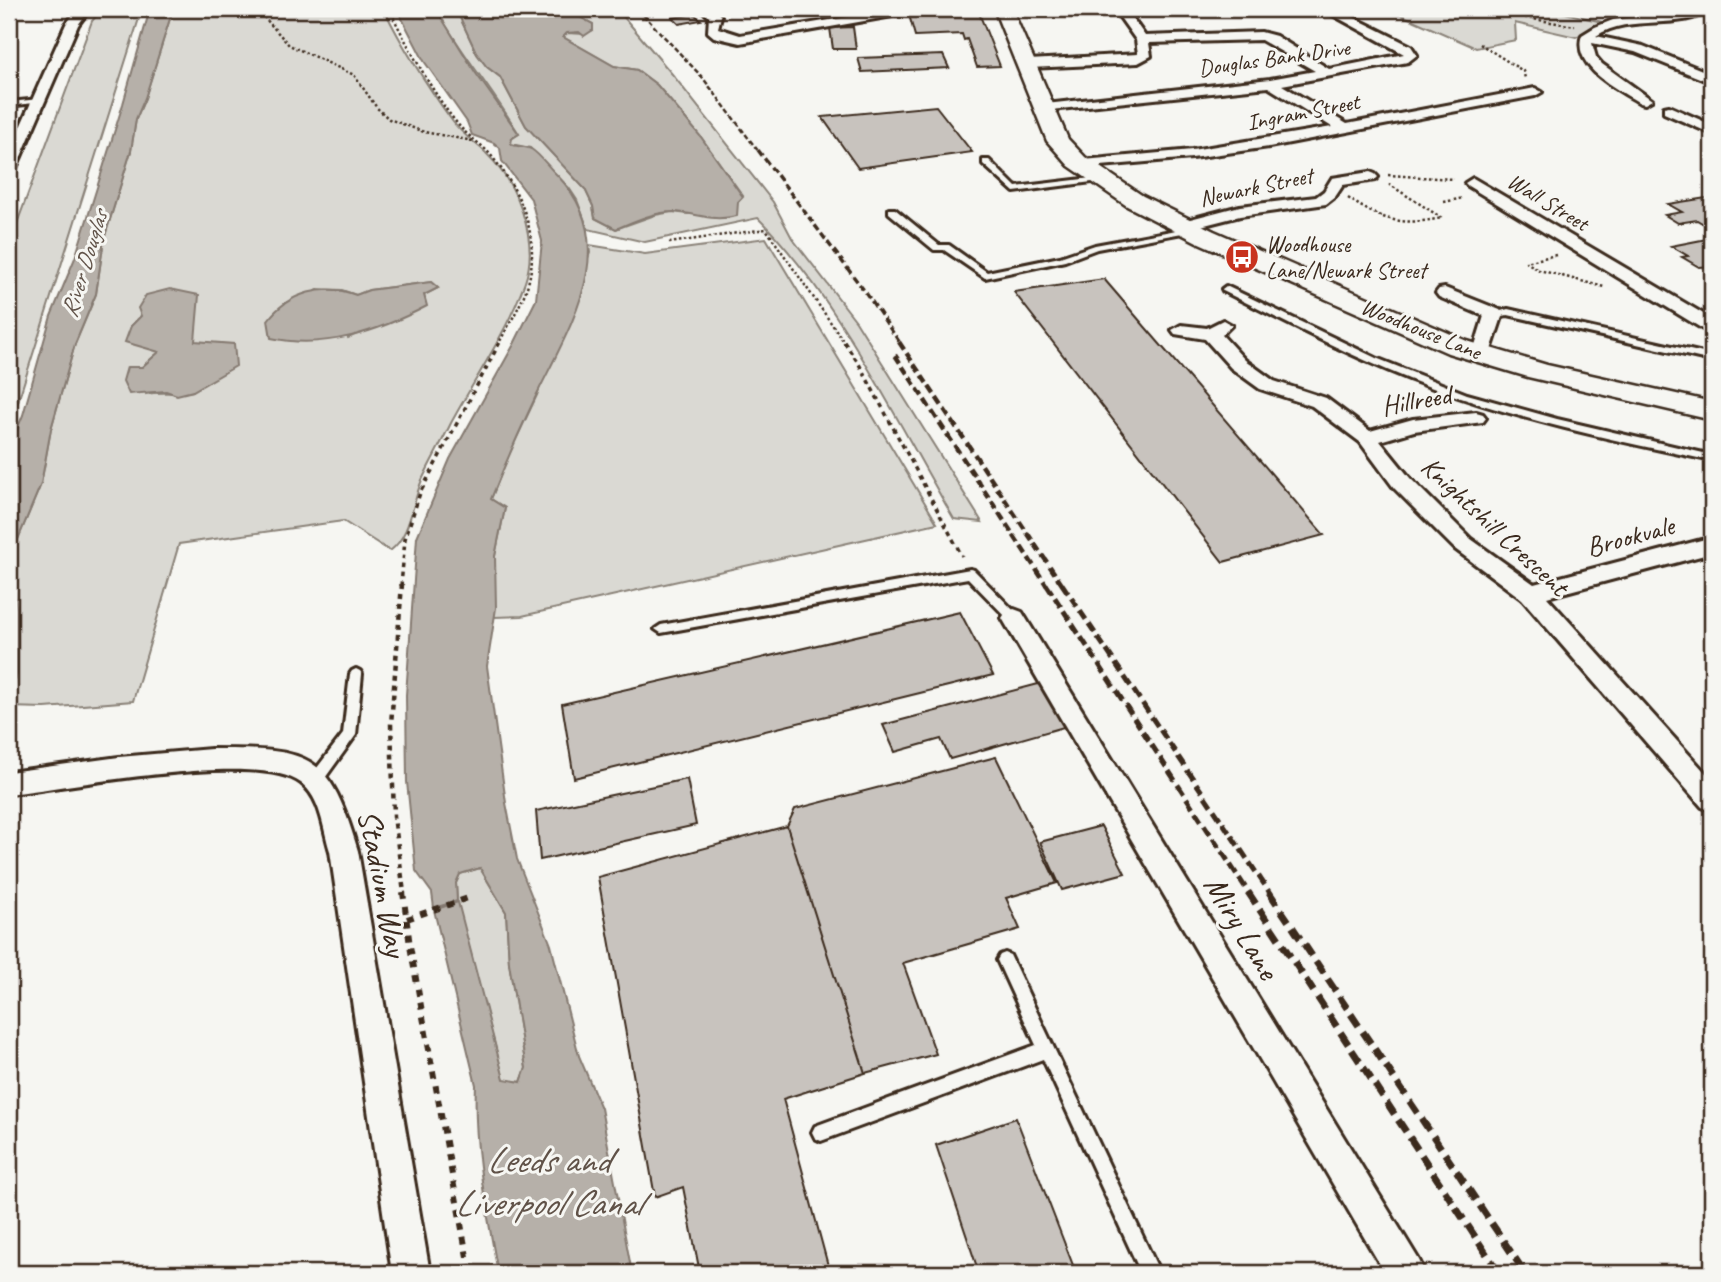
<svg xmlns="http://www.w3.org/2000/svg" width="1721" height="1282" font-family="Caveat,sans-serif">
<style>
.green{fill:#dad9d3;stroke:#8a8278;stroke-width:2;fill-rule:evenodd}
.water{fill:#b6b0a9;stroke:#857a71;stroke-width:2}
.building{fill:#c8c3be;stroke:#3b2a1e;stroke-width:2}
.lines{fill:none;stroke-linecap:round;stroke-linejoin:round}
.service-casing{stroke:#3b2a1e;stroke-width:6}
.minor-casing{stroke:#3b2a1e;stroke-width:6}
.secondary-casing{stroke:#3b2a1e;stroke-width:5}
.path-far3{stroke:#3b2a1e;stroke-width:2.5;stroke-dasharray:2.5 2.5;stroke-linecap:butt}
.path-far2{stroke:#3b2a1e;stroke-width:3.5;stroke-dasharray:4.5 4.5;stroke-linecap:butt}
.path-far1{stroke:#3b2a1e;stroke-width:4.5;stroke-dasharray:5 5;stroke-linecap:butt}
.path{stroke:#3b2a1e;stroke-width:6;stroke-dasharray:7 7;stroke-linecap:butt}
.service{fill:#f6f6f2;fill-rule:evenodd}
.minor{fill:#f6f6f2;fill-rule:evenodd}
.secondary{fill:#f6f6f2;fill-rule:evenodd}
.rail-far4{stroke:#3b2a1e;stroke-width:2.5;stroke-dasharray:5 2.5;stroke-linecap:butt}
.rail-far3{stroke:#3b2a1e;stroke-width:3.5;stroke-dasharray:7 3.5;stroke-linecap:butt}
.rail-far2{stroke:#3b2a1e;stroke-width:4.5;stroke-dasharray:9 4.5;stroke-linecap:butt}
.rail-far1{stroke:#3b2a1e;stroke-width:5;stroke-dasharray:11 5;stroke-linecap:butt}
.rail{stroke:#3b2a1e;stroke-width:7;stroke-dasharray:14 7;stroke-linecap:butt}
.labels{text-anchor:middle;dominant-baseline:central;stroke-width:6;stroke-linejoin:round;paint-order:stroke}
.far-street-label{font-size:23px;fill:#3b2a1e;stroke:#f6f6f2}
.far-poi-label{font-size:23px;fill:#3b2a1e;stroke:#f6f6f2;text-anchor:start}
.far-water-label{font-size:24px;font-style:italic;fill:#605248;stroke:#f6f6f2}
.street-label{font-size:28px;fill:#3b2a1e;stroke:#f6f6f2}
.near-street-label{font-size:33px;fill:#3b2a1e;stroke:#f6f6f2}
.near-water-label{font-size:37px;font-style:italic;fill:#605248;stroke:#f6f6f2}
</style>
<rect width="100%" height="100%" fill="#f6f6f2"/>
<filter id="ink" filterUnits="userSpaceOnUse"><feTurbulence type="fractalNoise" baseFrequency=".0143" numOctaves="2"/><feDisplacementMap in="SourceGraphic" scale="14" xChannelSelector="R" yChannelSelector="G"/><feConvolveMatrix kernelMatrix="1 2 1 2 8 2 1 2 1" color-interpolation-filters="sRGB"/></filter>
<g filter="url(#ink)">
<!-- green -->
<path class="green" d="M102,9H142L9,430V245L92,21Z
M173,9H384C403,48 428,87 453,122C462,134 473,141 484,151C516,181 540,239 525,282C507,332 476,377 451,423C442,442 431,461 422,480C412,503 411,535 390,551L343,521L179,544L133,701L45,708L9,707L17,673V609L12,577L13,551L41,484L51,429L75,344L96,294L104,239L131,151L136,119L145,98ZM431,282L438,288L424,295L426,306L348,338L318,289L342,290L356,295L369,290ZM141,316L195,341L193,391C176,395 163,391 146,394L142,367L160,351L131,326Z
M436,9H456L477,54L487,67L500,77L526,126L585,189L593,206L595,218L616,229L655,215L672,212L688,214L738,202L743,196L701,137L657,85L637,70L614,66L563,37L567,33L584,34L593,30V24L565,9H617L672,74L773,202L792,238L856,321L982,522L954,519C896,420 839,299 758,218L645,242L588,229L577,200L569,188L530,148L511,144L510,140L519,134C493,91 461,53 436,9Z
M1388,9H1549L1602,22L1576,37L1515,23L1516,40L1476,48Z
M766,238L937,523L522,616L494,617L495,556L505,508L491,499L510,452L537,395L590,253L589,245L645,254Z
M480,868L506,912L509,963L526,1068L521,1082L504,1080L457,901L456,883L460,874Z"/>
<!-- water -->
<path class="water" d="M150,9H173L145,98L136,119L131,151L104,239L96,294L75,344L51,429L41,484L13,551L12,577L17,609V673L9,707V449L23,415L51,316L75,258L123,104Z
M397,9H436L475,72L519,134L512,138L511,144C517,147 525,146 531,149C540,154 549,168 557,175C624,244 570,326 536,396C520,430 505,464 491,499L505,508L495,556L496,608L487,666L506,803L517,859L551,945L579,1056L601,1108L632,1273H498C487,1211 473,1149 476,1085L434,910L458,902L504,1079L521,1082L526,1068L509,963L506,912L480,868L460,874L456,883L457,901L434,908L432,893L416,871L407,782L406,695L417,537L450,459L513,346L536,300L542,241L531,199L502,161L500,148L494,143L472,135L467,122L424,61Z
M456,9H565L593,24V30L584,36L579,32L567,33L563,37L614,66L637,70L657,85L701,137L743,197L738,202L737,216C711,222 700,214 676,212C656,211 634,221 616,229L595,218L593,206L585,189L526,126L500,77L487,67L477,54Z
M431,282L438,288L424,295L427,306C379,331 325,350 271,338L268,320C289,292 325,283 356,295L369,290Z
M170,289L199,295L195,341L234,344L236,366L193,391L177,395L166,391L129,394L123,381L127,367H142L159,352L125,342L131,326L141,316L138,308L146,295Z"/>
<!-- building -->
<path class="building" d="M979,13L1000,66L977,67L967,39L964,40L962,34L915,36L909,15Z
M694,14L701,20L679,24L673,18Z
M853,27L856,49H833L830,28Z
M943,55L949,68L862,72L858,58Z
M936,106L972,152L858,168L822,117Z
M1706,198L1712,201V229L1697,220L1678,223L1665,215L1682,212L1668,204Z
M1712,238V266L1699,267L1682,257L1688,256L1671,246Z
M1104,279L1324,535L1223,562L1014,292Z
M960,612L993,675L574,778L562,704Z
M1046,682L1071,725L950,759L941,739L895,752L883,725Z
M996,757L1057,883L1006,898L1020,929L903,963L936,1054L865,1073L787,826L795,809Z
M687,779L696,825L540,860L536,811Z
M787,826L865,1073L783,1099L830,1273H700L683,1187L655,1197L598,877Z
M1101,826L1125,873L1062,890L1040,842Z
M1016,1118L1076,1273H979L936,1145Z"/>
<g class="lines">
<!-- service casing -->
<g class="service-casing">
<path id="service" d="M40,99L43,101L42,102L9,106V102Z
M983,160H989L1016,187L1100,177L1104,179L1100,181L1014,192L983,164Z
M889,209H895L939,245H949L987,272L1060,257L1095,245L1193,227L1197,229L1193,231L1097,249L1065,261L985,278L944,250H934L889,213Z
M1226,286L1376,358L1467,394L1557,419L1712,455V461C1618,441 1521,421 1430,387C1359,361 1291,325 1223,291L1222,289Z
M1508,309L1712,355V361L1508,315L1494,317L1490,314Z
M970,569L974,570L1018,615L1020,618L1018,621H1010L968,578L661,633L655,629L661,625Z
M356,669L360,671L362,674L356,735L320,785L315,787L310,785L308,781L310,777L343,734L350,674L352,671Z
M1005,953L1010,955L1160,1273H1141L1043,1059L821,1141L815,1138L812,1132L815,1126L1036,1045L997,960L1000,955Z"/>
</g>
<!-- minor casing -->
<g class="minor-casing">
<path id="minor" d="M78,9H90L78,25L16,168L9,172V152L66,24Z
M701,9H714L721,16L718,28L740,35L896,9H921L915,12L740,43L714,37L708,32L709,17Z
M1114,9H1126L1145,36L1261,32L1276,36L1329,69L1404,54L1322,9H1337L1411,46L1417,55L1408,62L1282,85L1347,124L1535,88L1542,92L1535,96L1269,147L1192,158L1078,168L1073,167L1071,164L1073,161L1192,150L1332,127L1268,87L1041,111L1039,108L1046,104L1270,79L1315,71L1261,40L1149,43L1151,56L1138,63L1029,68L1023,64L1029,60L1138,54L1136,40Z
M1694,9H1711C1681,32 1630,13 1596,36L1643,46L1712,74V83L1635,52L1592,43L1596,57L1602,64L1652,100L1645,104L1640,103C1619,90 1571,67 1582,35L1595,27L1613,20Z
M1669,106L1712,125V134L1664,113V107Z
M1370,172L1375,174L1378,177L1375,180L1343,185L1335,197L1326,204L1240,216L1185,230L1177,225L1179,222L1240,206L1316,197L1324,191L1332,178Z
M1473,178L1712,319V332L1706,331L1468,186L1465,183Z
M1445,288L1500,310L1503,314L1488,359H1474L1472,355L1484,316L1439,297L1436,293L1439,289Z
M1223,320L1232,325L1222,335L1245,360L1274,381L1326,398L1370,431L1413,419L1476,412L1483,414L1486,418L1483,422L1414,431L1380,441L1410,478L1471,539L1534,584L1705,539L1712,541V553L1547,597L1712,780V811L1702,807L1522,599L1455,549L1394,488L1360,442L1312,406L1260,389L1231,368L1205,339L1175,334L1172,330L1181,325L1207,328Z
M1014,609L1022,612L1419,1260L1425,1273H1385L1002,618L1006,612Z
M211,749C311,749 329,752 358,851L430,1273H392L330,851C323,829 321,798 301,783C257,750 66,788 9,794V772L119,757Z"/>
</g>
<!-- secondary casing -->
<g class="secondary-casing">
<path id="secondary" d="M994,9H1012L1068,139L1085,157L1143,196L1214,231L1467,341L1547,365L1712,402V420L1528,377L1448,353L1197,242L1127,206L1069,166L1047,141Z"/>
</g>
<!-- path-far3 -->
<path class="path-far3" d="M251,9L264,17L289,45L354,75L377,108L389,119L424,132L473,141
M389,9C408,46 434,97 461,128C469,137 481,144 489,153C519,188 540,233 529,280C524,301 509,324 499,343
M1515,16L1575,26
M1480,44L1523,71L1525,78
M1388,175L1453,179
M1348,198C1382,221 1401,226 1442,218L1387,183
M1444,202L1463,198
M669,243L766,229L845,343
M1556,255L1526,262L1539,270L1604,287"/>
<!-- path-far2 -->
<path class="path-far2" d="M844,342L859,364L962,556
M401,586L405,539L420,493L500,342"/>
<!-- path-far1 -->
<path class="path-far1" d="M402,584L391,724L394,816L404,893"/>
<!-- path -->
<path class="path" d="M403,892L410,946L470,1273
M407,919L468,898"/>
<!-- service -->
<use href="#service" class="service"/>
<!-- minor -->
<use href="#minor" class="minor"/>
<!-- secondary -->
<use href="#secondary" class="secondary"/>
<!-- rail-far4 -->
<path class="rail-far4" d="M638,9L703,78L759,152"/>
<!-- rail-far3 -->
<path class="rail-far3" d="M758,150L866,293L900,343"/>
<!-- rail-far2 -->
<path class="rail-far2" d="M899,342L1063,586
M895,355L1047,586"/>
<!-- rail-far1 -->
<path class="rail-far1" d="M1046,584L1249,893
M1062,584L1270,893"/>
<!-- rail -->
<path class="rail" d="M1248,892L1499,1273
M1269,892L1525,1273"/>
</g>
</g>
<!-- icons -->
<defs>
<g id="bus-disc" transform="scale(1.75)"><circle r="9.5" fill="#c8321e" stroke="#f6f6f2"/><path d="M-5-6H5V4H4V6H2V4H-2V6H-4V4H-5ZM-3.5-4V0h7V-4ZM-3.5 1.2v1.5H-2V1.2ZM2 1.2v1.5H3.5V1.2Z" fill="#fff"/></g>
</defs>
<g fill-rule="evenodd">
<use href="#bus-disc" x="1242" y="257"/>
</g>
<g class="labels">
<!-- far-street labels -->
<g class="far-street-label">
<text transform="translate(1274 58) rotate(-8)">Douglas Bank Drive</text>
<text transform="translate(1303 112) rotate(-11)">Ingram Street</text>
<text transform="translate(1256 187) rotate(-12)">Newark Street</text>
<text transform="translate(1548 202) rotate(31)">Wall Street</text>
<text transform="translate(1421 329) rotate(22)">Woodhouse Lane</text>
</g>
<!-- far-poi labels -->
<g class="far-poi-label">
<text x="1266" y="244">Woodhouse<tspan x="1266" dy="26">Lane/Newark Street</tspan></text>
</g>
<!-- far-water labels -->
<g class="far-water-label">
<text transform="translate(84 264) rotate(-73)">River Douglas</text>
</g>
<!-- street labels -->
<g class="street-label">
<text transform="translate(1416 400) rotate(-10)">Hillreed</text>
<text transform="translate(1495 526) rotate(43)">Knightshill Crescent</text>
<text transform="translate(1630 536) rotate(-15)">Brookvale</text>
</g>
<!-- near-street labels -->
<g class="near-street-label">
<text transform="translate(383 883) rotate(79)">Stadium Way</text>
<text transform="translate(1242 927) rotate(59)">Miry Lane</text>
</g>
<!-- near-water labels -->
<g class="near-water-label">
<text x="548" y="1159">Leeds and<tspan x="548" dy="43">Liverpool Canal</tspan></text>
</g>
</g>
<!-- margin -->
<rect width="1721" height="1282" fill="none" stroke="#f6f6f2" stroke-width="35"/>
<rect x="18" y="18" width="1686" height="1247" fill="none" stroke="#3b2a1e" stroke-width="2.5" filter="url(#ink)"/>
</svg>
